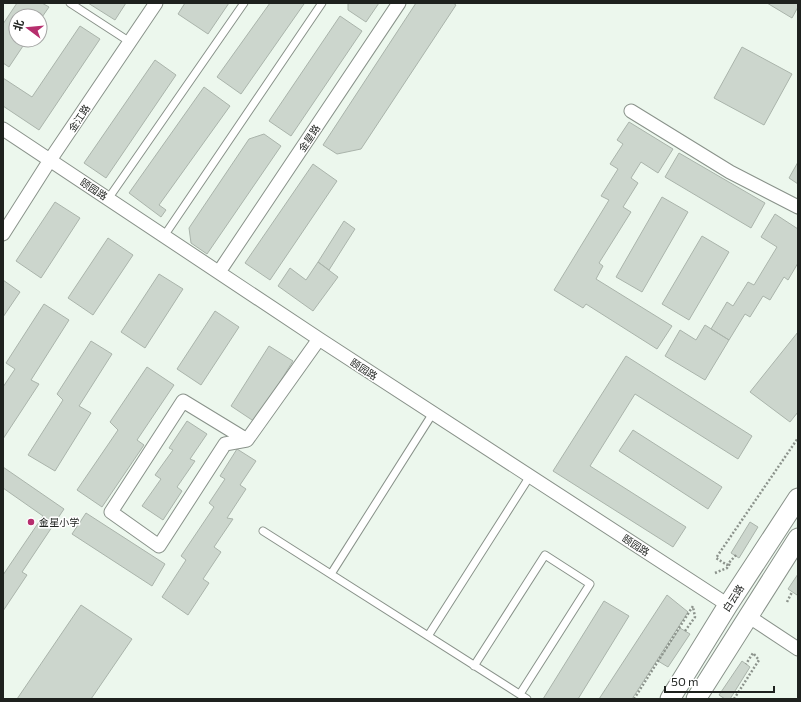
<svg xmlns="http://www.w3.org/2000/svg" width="801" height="702" font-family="Commissioner,'Noto Sans SC',sans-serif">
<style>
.building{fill:#ccd6cd;stroke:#aab4ab}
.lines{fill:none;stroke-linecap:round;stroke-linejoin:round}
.lane-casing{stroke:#89928a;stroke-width:9}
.street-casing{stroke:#89928a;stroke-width:15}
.secondary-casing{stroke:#89928a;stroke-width:21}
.path{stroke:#8c938c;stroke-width:2.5;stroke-dasharray:2 2;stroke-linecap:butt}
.lane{stroke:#fff;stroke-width:7}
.street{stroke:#fff;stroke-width:13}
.secondary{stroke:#fff;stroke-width:19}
.poi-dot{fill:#b62e6d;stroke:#fff;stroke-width:1.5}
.labels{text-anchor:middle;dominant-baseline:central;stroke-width:3;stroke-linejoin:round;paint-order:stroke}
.street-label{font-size:10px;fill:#1e211e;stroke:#fff}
.poi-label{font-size:10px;fill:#1e211e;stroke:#fff;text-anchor:start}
</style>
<rect width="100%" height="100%" fill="#ecf7ed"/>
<!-- building -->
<path class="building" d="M17,3H42L49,7L40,20V16H16V40H27L9,67L3,63V24Z
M88,3H126L115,20Z
M185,3H229L208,34L178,14Z
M270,3H303L304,4L241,94L217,77Z
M348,3H379L366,22L348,10Z
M416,3H453L456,5L361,149L337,154L323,145Z
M767,3H798V7L792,18Z
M340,16L362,31L291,136L269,121Z
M80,26L100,39L39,130L3,106V78L32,97Z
M742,47L792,74L764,125L714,98Z
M155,60L176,75L106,178L84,163Z
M204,87L230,106L159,205L166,210L161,217L129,193Z
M629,122L673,149L658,173L641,162L631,178L638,183L623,207L631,212L599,263L603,266L596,279L672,326L657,349L586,304L583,308L554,290L609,200L601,196L618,169L610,164L623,144L617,140Z
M264,134L281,146L207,254L191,243L189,228L249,139Z
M679,153L765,203L751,228L665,177Z
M798,162V184L789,178Z
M313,164L337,181L270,280L245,263Z
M662,197L688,212L642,292L616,277Z
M55,202L80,218L41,278L16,261Z
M775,214L798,229V263L788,280L784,277L770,300L763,296L750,317L745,314L729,340L711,329L727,302L733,306L748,282L754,285L777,247L761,237Z
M344,221L355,229L329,270L318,262Z
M702,236L729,252L689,320L662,304Z
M108,238L133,255L93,315L68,298Z
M318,262L338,277L313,311L278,286L290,268L306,280Z
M159,274L183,289L145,348L121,332Z
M3,280L20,292L3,317Z
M44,304L69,320L31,380L39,384L3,439V387L15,369L6,363Z
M215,311L239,327L201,385L177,369Z
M705,325L729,340L705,380L665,356L680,330L696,340Z
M798,332V412L790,422L750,392Z
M91,341L112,354L79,406L91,413L55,471L28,455L63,400L57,394Z
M269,346L293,361L255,422L231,406Z
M626,356L752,436L738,459L635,394L590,466L686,527L673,547L553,471Z
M147,367L174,385L137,440L144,445L102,507L77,490L118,430L110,422Z
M187,421L207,434L190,459L195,461L177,487L182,491L163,520L142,506L161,479L155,475L173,450L169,448Z
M633,430L722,487L708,509L619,451Z
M237,449L256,461L240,485L246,489L227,518L233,519L214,547L221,552L203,579L209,583L188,615L162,597L186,560L181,556L214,507L209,503L225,479L220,476Z
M3,467L64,509L22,572L27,575L3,611V575L43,516L3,488Z
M86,513L165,564L152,586L72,534Z
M750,522L758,527L739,558L731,553Z
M798,574V593L797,595L788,589Z
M667,595L688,612L632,699H599Z
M604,601L629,616L578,699H543Z
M81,605L132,639L91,699H17Z
M680,628L690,634L668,667L658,661Z
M742,661L750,667L730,699H725L719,695Z"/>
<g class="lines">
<!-- lane casing -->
<g class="lane-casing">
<path id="lane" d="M70,3L130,42
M108,199L244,3
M164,236L322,3
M263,531L527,699
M331,574L433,413
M428,636L530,476
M474,666L545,555L590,584L520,694"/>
</g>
<!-- street casing -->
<g class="street-casing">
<path id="street" d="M631,111L730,172L798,207
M3,129L319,339L728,605
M3,234L50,160L156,3
M219,272L399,3
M247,440L225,444L159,546L111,512L183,401L247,440L319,339
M748,616L798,649"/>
</g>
<!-- secondary casing -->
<g class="secondary-casing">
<path id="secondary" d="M670,699L728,605L798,498
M696,699L798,538"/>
</g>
<!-- path -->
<path class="path" d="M736,555L727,565L716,558L798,438
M715,573L727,568L731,562
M787,602L792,592
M685,631L695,617L693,607
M634,699L693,606
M734,699L759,660L753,653L746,664"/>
<!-- lane -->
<use href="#lane" class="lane"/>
<!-- street -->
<use href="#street" class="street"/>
<!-- secondary -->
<use href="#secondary" class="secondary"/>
</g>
<!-- markers -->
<circle class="poi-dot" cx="31" cy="522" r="4"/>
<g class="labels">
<!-- street labels -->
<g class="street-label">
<text transform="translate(79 118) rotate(-56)">金江路</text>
<text transform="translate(309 138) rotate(-56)">金星路</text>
<text transform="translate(94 189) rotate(34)">颐园路</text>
<text transform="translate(364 369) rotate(33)">颐园路</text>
<text transform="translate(636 545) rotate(33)">颐园路</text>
<text transform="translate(733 598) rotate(-57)">白云路</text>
</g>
<!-- poi labels -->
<g class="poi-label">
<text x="39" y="522">金星小学</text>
</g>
</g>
<!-- border -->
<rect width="801" height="702" fill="none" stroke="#1e211e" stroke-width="8"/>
<!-- north arrow -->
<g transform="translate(28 28) rotate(286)"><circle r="19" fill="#ffffff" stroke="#a5a6a5"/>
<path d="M0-3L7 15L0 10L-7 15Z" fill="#b62e6d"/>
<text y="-6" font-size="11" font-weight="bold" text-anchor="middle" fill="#1e211e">北</text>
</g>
<!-- scale -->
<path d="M665 686v6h109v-6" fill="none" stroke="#1e211e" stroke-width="2"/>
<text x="671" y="686" font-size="12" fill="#1e211e" stroke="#ffffff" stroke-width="3" paint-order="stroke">50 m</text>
</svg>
